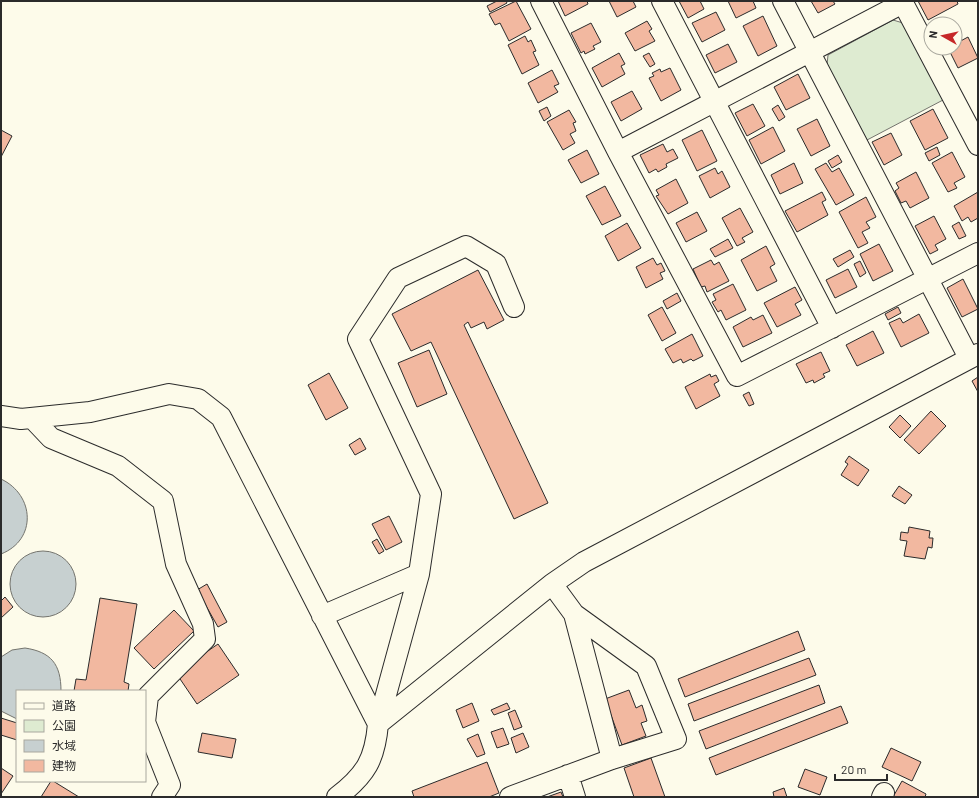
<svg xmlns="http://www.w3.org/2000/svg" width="979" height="798" font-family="Barlow,'Noto Sans JP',sans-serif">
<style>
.green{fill:#deebd1;stroke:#74746e}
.water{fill:#c7d0d0;stroke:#74746e}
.building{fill:#f2b8a0;stroke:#2b2b2b}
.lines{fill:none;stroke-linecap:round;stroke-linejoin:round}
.minor-casing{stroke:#2b2b2b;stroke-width:22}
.minor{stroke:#fdfbea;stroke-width:20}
</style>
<rect width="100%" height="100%" fill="#fdfbea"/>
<!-- green -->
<path class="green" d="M893,20L903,23L943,100L867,140L827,65L828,55Z"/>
<!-- water -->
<path class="water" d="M1,479C35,495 37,540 1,554Z
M10 584a33 33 0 1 1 66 0a33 33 0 1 1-66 0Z
M25,648C51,652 61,664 61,691H17V719L1,711V657L12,650Z"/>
<!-- building -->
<path class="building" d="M497,1H506L507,3L490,12L487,6Z
M516,1L531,29L509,41L500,23L495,25L489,14Z
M558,1H587L588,4L565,16Z
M609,1H633L636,7L617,17Z
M679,1H700L704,9L688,18Z
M728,1H753L756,8L736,18Z
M811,1H833L835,4L818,13Z
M918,1H957L958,4L928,20Z
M716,12L725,30L702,42L692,23Z
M763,16L777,46L758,56L743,26Z
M647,21L652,29L649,31L655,41L635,51L625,33Z
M591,23L601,42L593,46L595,49L585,54L584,51L581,53L571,33Z
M525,36L528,42L531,40L536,51L533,52L539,65L522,74L508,45Z
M968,37L978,58L958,68L948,48H955V44Z
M728,44L737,62L715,73L706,55Z
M619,53L625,64L621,66L625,74L602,87L592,68Z
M649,53L655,64L650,67L643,56Z
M670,68L681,90L661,101L649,78L654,76L652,73L660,69L661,72Z
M552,70L559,84L554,86L558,92L538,103L528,83Z
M798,74L810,98L786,110L774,87Z
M632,91L642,109L621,121L611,102Z
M753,104L765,126L747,136L735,113Z
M778,105L785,117L779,121L772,109Z
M547,107L551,116L544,121L539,111Z
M933,109L948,138L925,150L910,121Z
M569,110L576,122L573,123L576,131L570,134L575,143L563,150L547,122Z
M817,119L830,146L811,156L797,129Z
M773,127L785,151L761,164L749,140Z
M1,130L12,136L1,157Z
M702,130L717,161L697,171L682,140Z
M891,133L902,155L884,165L872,142Z
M663,144L667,152L673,149L678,158L666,164L667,167L658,172L656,169L649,173L640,155Z
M937,147L940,155L929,161L925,153Z
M587,150L599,174L581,183L568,160Z
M952,152L965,177L954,183L957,188L948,192L932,163Z
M838,155L842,162L832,168L828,161Z
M794,163L803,183L780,194L771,175Z
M826,163L832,172L839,168L854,195L836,205L815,169Z
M715,168L718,174L722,171L730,187L710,198L699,176Z
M916,172L929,198L910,208L906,201L901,203L895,191L899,188L896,183Z
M676,179L688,203L668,214L656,196L659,195L656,190Z
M605,186L621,216L602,225L586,196Z
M822,192L826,200L822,202L828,215L797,232L785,211Z
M978,192V218L971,222L968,217L962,221L954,206Z
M866,197L876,217L866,222L870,228L862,232L868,243L858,248L839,212Z
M740,208L753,232L742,238L745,242L737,246L722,218Z
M697,212L707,231L686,242L676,223Z
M934,216L946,239L935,245L938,250L930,254L915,226Z
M959,222L966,236L959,239L952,226Z
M627,223L641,248L618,261L605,236Z
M728,239L733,248L715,257L710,249Z
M879,244L893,271L873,281L860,254Z
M766,246L775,264L770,267L777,281L757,291L741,260Z
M850,250L854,257L838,267L833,259Z
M653,258L657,265L661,263L665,271L660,273L663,279L646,288L636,267Z
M711,260L714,265L719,262L729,281L707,292L705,286L701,287L693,269Z
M860,261L866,273L860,277L854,264Z
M848,269L857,287L835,298L826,280Z
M478,270L504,320L487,329L484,322L471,328L468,322L464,325L548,503L514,519L431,342L411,351L392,314Z
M963,279L978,309L962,317L947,288Z
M733,284L746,310L726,320L721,310L718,312L712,302L716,300L713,294Z
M795,287L802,300L795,304L801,315L777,327L764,303Z
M677,293L681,301L667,309L663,301Z
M662,307L676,333L662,341L648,315Z
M898,307L901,313L888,320L885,314Z
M919,314L929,333L901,347L889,323L900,318L903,323Z
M763,315L772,333L743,347L733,327L751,317L753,320Z
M873,331L884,353L857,366L846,345Z
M692,334L703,356L693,361L691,359L683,363L681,359L673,363L665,349Z
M429,350L447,394L417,407L398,363Z
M821,352L830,371L823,374L825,377L814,383L813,380L806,383L796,364Z
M329,373L348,408L326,420L308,385Z
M710,374L711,377L716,375L719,381L714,384L720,396L696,409L685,387Z
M978,377V392L972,381Z
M749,392L754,404L749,406L743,395Z
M931,411L946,426L919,454L904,440Z
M900,415L911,426L900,438L889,427Z
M360,438L366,449L355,455L349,445Z
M849,456L869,470L858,486L841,475L848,464L845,462Z
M899,486L912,495L905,504L892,496Z
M389,516L402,542L386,550L372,524Z
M909,527L930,531L929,538H933L932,548L928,547L925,559L904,556L907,541L900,540L901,532L908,533Z
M377,539L384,551L379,554L372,542Z
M207,584L227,622L218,627L197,590Z
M5,597L13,607L1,618V601Z
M100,598L137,604L124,682L129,684L128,691H74L76,679L86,680Z
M174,610L194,631L154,669L134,648Z
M798,631L805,650L685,697L678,679Z
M218,644L239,675L197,704L176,673Z
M809,658L816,675L694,721L688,704Z
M819,685L825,703L706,749L699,731Z
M629,690L636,708L642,705L647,721L641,723L646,736L622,745L605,699Z
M472,703L479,721L463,728L456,710Z
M507,703L510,709L494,715L491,710Z
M841,706L848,723L716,775L709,758Z
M515,710L522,727L514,730L508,713Z
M1,718L17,723V740L1,735Z
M503,728L509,744L497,748L491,732Z
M202,733L236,739L232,758L198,752Z
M523,733L529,747L516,753L511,738Z
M478,734L485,754L477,757L467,739Z
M891,748L921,762L912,781L882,767Z
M651,758L665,797H634L624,768Z
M487,762L499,793L489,797H414L412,791Z
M1,768L13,776L1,794Z
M805,769L827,777L820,795L798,787Z
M51,781H53L79,797H41Z
M902,781L926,794L925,797H893Z
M784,788L787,797H774L773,792Z
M561,792L563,797H547Z"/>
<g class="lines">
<!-- minor casing -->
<g class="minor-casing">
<path id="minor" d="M541,1L618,152L737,376L978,253
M662,1L832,328
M783,1L969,358
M618,152L903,3L978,145
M1,416L21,419L90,412L169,394L198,399L221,417L378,724C375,759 366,775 337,797
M32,418L51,438L118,466L163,501L176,564L203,624L205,639L148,696L145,722L170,785L162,797
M574,614L612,759
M322,616L419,574
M378,724L552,584L584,562L978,354
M378,724L419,574L431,494L358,339L398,278L466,246L496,264L514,307
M568,775L575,797
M510,797L612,759L676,739L646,666L574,614L552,584
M882,797L884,793"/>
</g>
<!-- minor -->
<use href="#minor" class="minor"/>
</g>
<!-- border -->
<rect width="979" height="798" fill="none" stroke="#2b2b2b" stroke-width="4"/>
<!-- legend -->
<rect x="16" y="690" width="130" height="92" fill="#fdfbea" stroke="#a9a89e"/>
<rect x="24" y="703" width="20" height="6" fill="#fdfbea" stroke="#a9a89e"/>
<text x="52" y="710" font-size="12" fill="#2b2b2b">道路</text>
<rect x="24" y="720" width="20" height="12" fill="#deebd1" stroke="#a9a89e"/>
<text x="52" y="730" font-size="12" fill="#2b2b2b">公園</text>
<rect x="24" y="740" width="20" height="12" fill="#c7d0d0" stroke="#a9a89e"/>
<text x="52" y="750" font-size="12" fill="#2b2b2b">水域</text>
<rect x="24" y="760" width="20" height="12" fill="#f2b8a0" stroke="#a9a89e"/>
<text x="52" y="770" font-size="12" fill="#2b2b2b">建物</text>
<!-- north arrow -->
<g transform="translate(943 36) rotate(278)"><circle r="19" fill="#fdfbea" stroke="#a9a89e"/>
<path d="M0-3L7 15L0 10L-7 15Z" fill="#c62828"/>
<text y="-6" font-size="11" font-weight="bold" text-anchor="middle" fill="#2b2b2b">N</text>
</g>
<!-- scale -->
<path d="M835 774v6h52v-6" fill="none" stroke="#2b2b2b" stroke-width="2"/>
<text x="841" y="774" font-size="12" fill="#2b2b2b" stroke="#fdfbea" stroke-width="3" paint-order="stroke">20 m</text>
</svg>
